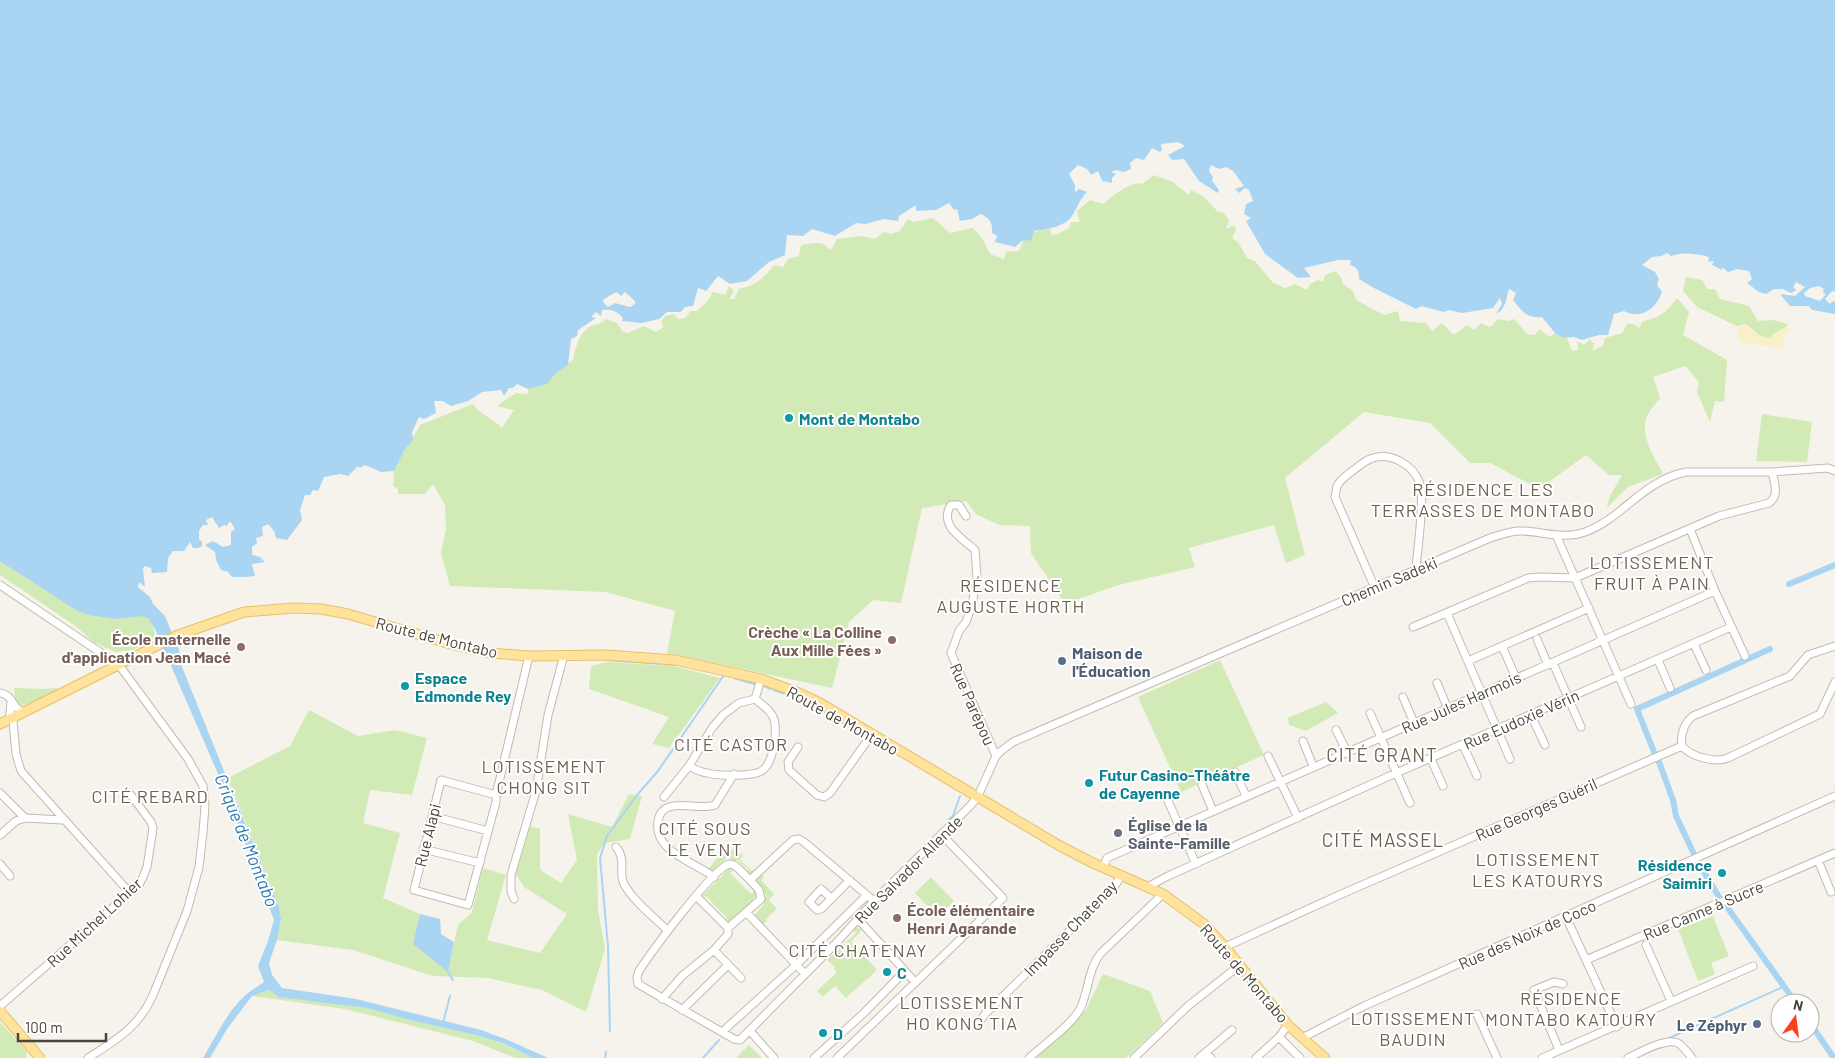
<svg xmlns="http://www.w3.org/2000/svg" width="1835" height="1058" font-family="Barlow,sans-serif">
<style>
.green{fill:#d2eab5}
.sand{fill:#f9efc9}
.water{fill:#a9d4f2;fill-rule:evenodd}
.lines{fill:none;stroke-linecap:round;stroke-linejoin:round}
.stream{stroke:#a9d4f2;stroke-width:2}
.canal{stroke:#a9d4f2;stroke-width:6}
.minor-casing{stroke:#c2bbae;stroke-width:9}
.major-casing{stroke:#e6c16a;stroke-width:11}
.minor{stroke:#fff;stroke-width:7}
.major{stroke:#ffe39c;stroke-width:9}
.culture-dot{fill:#0f9aa8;stroke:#fff;stroke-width:2}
.education-dot{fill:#8d6e63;stroke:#fff;stroke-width:2}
.service-dot{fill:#5c6f8a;stroke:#fff;stroke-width:2}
.worship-dot{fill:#6b7280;stroke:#fff;stroke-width:2}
.labels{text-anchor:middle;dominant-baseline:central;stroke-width:4;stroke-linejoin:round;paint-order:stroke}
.culture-label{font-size:16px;font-weight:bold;fill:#0d838f;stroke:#fff;text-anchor:start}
.street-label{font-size:16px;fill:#4b4439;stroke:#fff}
.education-label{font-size:16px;font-weight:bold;fill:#785e54;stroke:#fff;text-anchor:end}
.service-label{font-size:16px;font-weight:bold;fill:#4e5e75;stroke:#fff;text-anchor:start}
.worship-label{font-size:16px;font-weight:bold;fill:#5b616d;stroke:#fff;text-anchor:start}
.neighbourhood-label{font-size:18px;letter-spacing:1px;fill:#6e6250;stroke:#fff}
.water-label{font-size:18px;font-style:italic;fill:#2e7ab2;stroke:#fff}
.quarter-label{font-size:19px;letter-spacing:1px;fill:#6e6250;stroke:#fff}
</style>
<rect width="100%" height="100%" fill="#f6f3ec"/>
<!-- green -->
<path class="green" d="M1154,175L1173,182L1189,195L1191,190L1203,196L1218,212H1223L1229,220L1226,229L1234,225L1236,230L1232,238L1238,242L1247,258L1255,261L1273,283L1285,288L1295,284L1307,290L1310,284L1318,280L1323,282L1325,275L1336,271L1341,278L1343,284L1353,291L1356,300L1384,315L1398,311L1400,321L1426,323L1432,331L1442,323L1454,335L1467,325L1474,330L1481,323L1490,327L1498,319L1508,321L1514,319L1527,334L1535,335L1539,329L1550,337L1555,333L1563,338H1567L1572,351L1578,350L1577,341L1584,345L1590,339L1594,344L1592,351L1603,346L1605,338L1622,333L1627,324H1633L1639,328L1643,321C1660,318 1666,312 1677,298L1689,312L1683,335L1727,360L1724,402L1715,401L1710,422L1697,392L1699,382L1685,366L1653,377L1660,398C1656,403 1651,409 1648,414C1638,434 1654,456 1663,474L1628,487L1607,508L1609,498L1622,475H1609L1586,455L1539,489L1490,463H1470L1430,423L1364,412L1285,478L1305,555L1286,563L1274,525L1189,548L1195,567L1118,585L1065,604L1031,553L1030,526L999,525L976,514L966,501L922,508L901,603L873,600L849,622L832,688L667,653L675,611L606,592L450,586L441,553L446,529L445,505L433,484L425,494H398V489L393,486C394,481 393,475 394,470C401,454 412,441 420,425L473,404C481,415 493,419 502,428L514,410L497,406L516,393L528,394V389L547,384L557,372L573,360C575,350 579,333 589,327C595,324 601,325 606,319L617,323L623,332L628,333L644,326L656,332L664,327L661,322L665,316L674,314L678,319L686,318L690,311H697L707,302L713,292L725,295L729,286L734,291L729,299H734L739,289C757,285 763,279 774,265L783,267L788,259L799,256L801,245C814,243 821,240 831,250L837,239L861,236L875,239L884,232L891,234L900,231L908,219L913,222L933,218L950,233L973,228L983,240L990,254L1004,259L1006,252L1019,251C1025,234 1033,231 1050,229L1051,235L1058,234L1069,228L1071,222H1080L1077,211L1090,200L1103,204C1113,196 1130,181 1142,184Z
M1686,277L1702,280L1707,289H1715L1720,299L1749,306L1758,321L1773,320L1788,324C1784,331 1775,332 1770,338L1760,336L1746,324L1737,326L1697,307L1683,291Z
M1762,414L1812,422L1807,462L1756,461Z
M0,517L122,581L151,620L156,638L133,650L115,652L95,643L74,625L0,575Z
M1220,660L1264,755L1181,792L1138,697Z
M607,662L673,666L720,678L669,748L652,744L669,717L589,689L591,666Z
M14,688L44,689L57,688L58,691L19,707L15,701Z
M1326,702L1338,713L1306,731L1289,725L1288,718Z
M309,710L358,736L395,730L427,738L412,795L370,790L363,823L400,833L383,898L420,914L414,944L448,971L458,925L472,912L483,868L506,875L487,940L540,953L567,914L524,887L516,874L530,826L540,829V870L561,883L577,860L568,814L612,827L629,794L642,796L630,839L605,843L597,854L598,910L605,949L586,1012L542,990L488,978L433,976L353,950L277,940L281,919L279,907L228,778L290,746Z
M724,848L729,852L735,848L743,856L740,860L752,871L755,869L757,870L750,876L745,874L749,870L737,860L734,862L728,856L718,867L720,869L714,872L708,870Z
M729,868L733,870L730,873L751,894L754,891L757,895L729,925L724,921L727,918L706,896L702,899V896Z
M761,873L764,877L761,880L774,894L769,900L777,909L766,919L767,921L762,925L754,916L764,904L762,901L767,896L762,892L764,889L759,884L757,886L754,880Z
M931,877L954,901L938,917L915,893Z
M1713,916L1729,956L1711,963L1715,974L1698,981L1678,929Z
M856,927L862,930L851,942L877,970L846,998L835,986L823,997L817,991L836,973L834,966L827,960L856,933L853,930Z
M1103,974L1150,991L1163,1023L1126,1058H1035L1086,1010Z
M269,990L367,1008L406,1019L480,1036L504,1044L533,1058H516L473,1041L345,1009L252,996Z
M0,1022L27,1052L26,1058H0Z
M749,1045L762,1058H736Z"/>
<!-- sand -->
<path class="sand" d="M1746,324L1760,336L1770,338L1773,334L1786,327L1791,332L1785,333L1782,349L1740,342L1737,326Z"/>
<!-- water -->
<path class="water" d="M0,0H1835V292L1832,291L1825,299L1830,304L1833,301L1835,302V314L1812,310L1809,306H1790L1780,294L1795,296L1805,287L1796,282L1793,287L1796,290L1791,293L1783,289H1774L1766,294L1759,292L1747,283L1752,279L1749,271L1737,269L1728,272L1722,267V270L1712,265L1714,261L1708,262L1709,257C1696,253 1683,252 1671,256L1667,253L1661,256L1652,257L1642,265L1655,272L1659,279L1657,285L1662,292C1656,309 1641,320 1624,311L1614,314L1608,335H1599L1582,340L1574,337L1563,338L1555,333L1542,317C1527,319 1522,311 1513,300L1516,293L1509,289C1506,299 1506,309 1496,314L1502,304L1500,298L1493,308L1462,313L1449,310L1444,312L1421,306L1416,309L1374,288L1359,279C1359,270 1358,268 1350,265L1351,260H1338L1304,268L1311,277L1298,278L1265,254L1246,221L1251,218L1244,214L1246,204L1253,201L1249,190L1245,188L1239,193L1235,189L1244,186L1233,171L1226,167L1219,169L1211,165L1209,171L1213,177L1212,181L1219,190L1218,193L1199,181L1184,159L1172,160L1168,155L1185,146L1178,142L1161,144L1162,150L1160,152L1152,148L1144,160L1136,158L1130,163L1131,169L1124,172L1116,170L1111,172L1116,174L1112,178V183L1102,181L1098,171L1091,175L1087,169L1078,165L1069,174L1075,185V192L1079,189L1087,192C1081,198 1078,205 1074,213C1066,227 1049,229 1034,231L1031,240L1022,241L1015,247L995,242L997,236L992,233C993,223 990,219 981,214L972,219L960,221L957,209L954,210L949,203L936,210L916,211V205L899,216L898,221L884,219L865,224L856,223L835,236L812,229L803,236L787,235L785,255L769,262L747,281L730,284L718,276L706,291L698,288L693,306L685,307L681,312H667L659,319L642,323L622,321L623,318C617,311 611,309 602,310L601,316L596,312L591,317L596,318L578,330L577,336L571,339L568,365L557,372L547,384L528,389L517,384L513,388H509L504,396L501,390L482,392L468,401L451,406L443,401H434L436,413L424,419L419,417L412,432L413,439L404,451L394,471L381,472L365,465L360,468L358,466L348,476L340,474L324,477L318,491L313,490L310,495H305L300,510L302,520L287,540L276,538L274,531L268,524L262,527L263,536L256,538L257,543L252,547V555L260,557L265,562L252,564L255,576L244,577H232L228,572L221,570L216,560L215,552L205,545L213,541L223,547L231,545V532L235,529L230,521L227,526L224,525L219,528L212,517L206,520L208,525H203L199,531V540L202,541V546L199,548H193L190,542L184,551H173L168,558L167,572L152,573L151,568L145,566L143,569L145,587L139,582L138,587L150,597L153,604L165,616L179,650L182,667L279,907L281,919L277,940L269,963L272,975L282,988L356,999L481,1030L508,1040L548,1058H533L505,1044L480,1036L406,1019L367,1008L279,997L269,990L252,996L227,1029L210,1058H203C215,1038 229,1008 248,993C253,989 259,986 264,982L258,966L268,941L274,920L222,783L155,629L148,618L141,616L116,619L89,615L76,610L0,561ZM1819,286L1824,289L1823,293L1826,294L1820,301L1805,296L1804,293L1810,288ZM616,292L621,296L625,292L635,301V304L630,307L615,303L608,307L603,302L604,299Z
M420,914L440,919L441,934L454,942L448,972L413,944Z"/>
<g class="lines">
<!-- stream -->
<path class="stream" d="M607,660L677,665
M734,678L754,684
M764,686L770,689
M773,690L786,694
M789,695L803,702
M813,706L823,711
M825,713L836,719
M840,721L845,725
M848,726L864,736
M948,820L953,816L960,796
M448,972L453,980
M443,1023L450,996
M610,1031L608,946L600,858L607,836L637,795L658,771L724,675L732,677
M1667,1039L1785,986
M605,1058L606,1052
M703,1058L719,1040"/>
<!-- canal -->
<path class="canal" d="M1789,584L1835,565
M1654,752L1637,709L1770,649
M1659,762L1673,800L1676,816L1693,852
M1698,862L1719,897
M1727,907L1796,1003
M1810,1023L1834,1058"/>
<!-- minor casing -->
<g class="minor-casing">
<path id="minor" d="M966,516L959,505H951C938,525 962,538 975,550L977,577L972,605L966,622L959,631L951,653L996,756
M1690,529L1715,591L1745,656
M1556,535L1631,704
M0,585L119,665L188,759L203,786L205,806L203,832L199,867L187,911L153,995C139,1027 116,1040 88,1058
M1375,588L1335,497C1336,494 1336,489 1337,486C1340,480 1346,476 1351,472C1357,468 1363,462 1370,459C1390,451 1414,465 1420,484C1425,501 1417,550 1416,570
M1447,613L1510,759
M1413,627L1528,578L1540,577L1575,578L1719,516L1769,503C1780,496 1774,482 1772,472
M1537,639L1548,665
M1694,644L1706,670
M1502,646L1516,678
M1835,646L1808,655L1790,676L1693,716C1684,723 1680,735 1682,746C1691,757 1715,763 1728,758L1820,714L1835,682
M1658,660L1670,688
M1468,661L1589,608
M1553,663L1581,727
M1437,683L1448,709
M0,693C14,695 11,708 23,712
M1403,697L1414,723
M755,699L761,679
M11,700L10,715L13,721L16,754L21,771L130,893
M1370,713L1410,803
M1531,715L1545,745
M1336,730L1347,752
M1303,741L1313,766
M1463,745L1477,776
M798,747L788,762L789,770L817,795L824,797L830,793L872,734
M1268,756L1298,818
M1431,759L1443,786
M1235,772L1246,796
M441,780L496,795V802L468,905L414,890Z
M1202,785L1213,811
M0,793L25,818
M496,795L529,656
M664,797L689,766L712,728L723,715L739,703L755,699C761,704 768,708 772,715C779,726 774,761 763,770C755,777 718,776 707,773C700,772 694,769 689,766
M1168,801L1196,864
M432,816L488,831
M0,835L16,821L25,818L63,820
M616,847C627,860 618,873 624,884C634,902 653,916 667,930
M423,849L480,863
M1818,860L1831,892
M0,864L10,876
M1103,867L1107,858L1715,591
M714,877C695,862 653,852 658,821C659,814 663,809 669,807C684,802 700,810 715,805L734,774
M1149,888L1151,885L1168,876L1394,774L1731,627
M696,896L728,928L761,899L759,890L750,880
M831,898L821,889L809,902L817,910L821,909L850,880
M514,899L511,891V875L536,791L548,715L564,655
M874,901L804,842L799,839L793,840L750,880C745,876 736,863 729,864C713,868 650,954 639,971L637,977L638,984L734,1039L740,1040L838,941L874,901L971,805L978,796L996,756L1001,751L1013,742L1490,538C1500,535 1510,531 1520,531C1542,531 1563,540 1585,532C1622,519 1642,481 1686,472H1772L1828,468L1835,471
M747,913L805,974
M1566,917L1617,1027
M858,919L915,982
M1646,945L1671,1001
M1225,947L1337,896L1682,746
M714,950L741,978
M1586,960L1835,853
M662,999L682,976L714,950L728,934V928
M0,1006L123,899L140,883L143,877L147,867L153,828L151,822L131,795
M682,1010L728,965
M1477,1014L1497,1058
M978,1024L985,1014L1114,887L1121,876
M750,1031L774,1058
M722,1032L796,965L867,895
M1279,1037L1300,1058
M1302,1038L1364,1006L1835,796
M1559,1050L1534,990L1554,982L1563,984
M1205,1053L1211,1058
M814,1058L864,1013L905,971
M837,1058L1003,898L941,834
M1029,1058C1043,1045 1074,1023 1081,1007C1089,989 1088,969 1101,953L1163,894
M1134,1058L1188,1006L1240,965
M1199,1058L1232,1030
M1256,1058L1279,1037L1288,1025
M1542,1058L1753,966
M1628,1058C1639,1053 1666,1037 1678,1043C1683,1046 1688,1053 1692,1058"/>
</g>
<!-- major casing -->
<g class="major-casing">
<path id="major" d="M0,724L178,635L244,612L293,608L321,609L348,614L454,645L490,653L529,656L606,655L675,660L761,679L799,693L820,703L1060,846L1093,863L1163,894L1204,924L1225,947L1288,1025L1325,1058
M0,1011L40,1058"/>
</g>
<!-- minor -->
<use href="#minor" class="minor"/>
<!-- major -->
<use href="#major" class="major"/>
</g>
<!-- markers -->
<g class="culture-dot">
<circle cx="789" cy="418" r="5"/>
<circle cx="405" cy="686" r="5"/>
<circle cx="1089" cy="783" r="5"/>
<circle cx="1722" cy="873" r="5"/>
<circle cx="887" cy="972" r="5"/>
<circle cx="823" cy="1033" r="5"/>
</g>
<g class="education-dot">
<circle cx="892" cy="640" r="5"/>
<circle cx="241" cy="647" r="5"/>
<circle cx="897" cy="918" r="5"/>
</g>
<g class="service-dot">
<circle cx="1062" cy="661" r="5"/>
<circle cx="1757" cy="1024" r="5"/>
</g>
<circle class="worship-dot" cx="1118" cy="833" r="5"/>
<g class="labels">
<!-- culture labels -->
<g class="culture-label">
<text x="799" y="418">Mont de Montabo</text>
<text x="415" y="677">Espace<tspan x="415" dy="18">Edmonde Rey</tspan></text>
<text x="1099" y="774">Futur Casino-Théâtre<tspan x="1099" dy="18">de Cayenne</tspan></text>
<text x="1712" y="864" text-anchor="end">Résidence<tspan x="1712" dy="18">Saimiri</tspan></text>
<text x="897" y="972">C</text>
<text x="833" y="1033">D</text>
</g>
<!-- street labels -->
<g class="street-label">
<text transform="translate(1389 581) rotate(-23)">Chemin Sadeki</text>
<text transform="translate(437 637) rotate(14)">Route de Montabo</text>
<text transform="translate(1461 702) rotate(-24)">Rue Jules Harmois</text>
<text transform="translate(973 704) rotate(66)">Rue Parépou</text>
<text transform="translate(1521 719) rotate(-24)">Rue Eudoxie Vérin</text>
<text transform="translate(843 720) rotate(29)">Route de Montabo</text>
<text transform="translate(1536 809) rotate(-24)">Rue Georges Guéril</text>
<text transform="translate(427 835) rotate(-76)">Rue Alapi</text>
<text transform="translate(908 869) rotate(-45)">Rue Salvador Allende</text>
<text transform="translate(1703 910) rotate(-23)">Rue Canne à Sucre</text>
<text transform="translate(94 922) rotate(-43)">Rue Michel Lohier</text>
<text transform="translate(1070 928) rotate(-46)">Impasse Chatenay</text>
<text transform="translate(1527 934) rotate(-24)">Rue des Noix de Coco</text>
<text transform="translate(1245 973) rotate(49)">Route de Montabo</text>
</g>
<!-- education labels -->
<g class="education-label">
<text x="882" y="631">Crèche « La Colline<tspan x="882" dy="18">Aux Mille Fées »</tspan></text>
<text x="231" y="638">École maternelle<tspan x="231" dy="18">d'application Jean Macé</tspan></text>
<text x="907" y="909" text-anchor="start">École élémentaire<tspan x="907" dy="18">Henri Agarande</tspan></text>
</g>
<!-- service labels -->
<g class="service-label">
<text x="1072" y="652">Maison de<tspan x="1072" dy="18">l'Éducation</tspan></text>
<text x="1747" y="1024" text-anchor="end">Le Zéphyr</text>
</g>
<!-- worship labels -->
<g class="worship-label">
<text x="1128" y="824">Église de la<tspan x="1128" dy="18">Sainte-Famille</tspan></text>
</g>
<!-- neighbourhood labels -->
<g class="neighbourhood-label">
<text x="1483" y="489">RÉSIDENCE LES<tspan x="1483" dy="21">TERRASSES DE MONTABO</tspan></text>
<text x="1652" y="562">LOTISSEMENT<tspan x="1652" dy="21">FRUIT À PAIN</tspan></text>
<text x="1011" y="585">RÉSIDENCE<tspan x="1011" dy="21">AUGUSTE HORTH</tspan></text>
<text x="731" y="744">CITÉ CASTOR</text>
<text x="544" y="766">LOTISSEMENT<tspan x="544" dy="21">CHONG SIT</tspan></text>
<text x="150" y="796">CITÉ REBARD</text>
<text x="705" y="828">CITÉ SOUS<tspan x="705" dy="21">LE VENT</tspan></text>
<text x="1538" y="859">LOTISSEMENT<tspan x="1538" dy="21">LES KATOURYS</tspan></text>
<text x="858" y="950">CITÉ CHATENAY</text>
<text x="1571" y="998">RÉSIDENCE<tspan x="1571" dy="21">MONTABO KATOURY</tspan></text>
<text x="962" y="1002">LOTISSEMENT<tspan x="962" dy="21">HO KONG TIA</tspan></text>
<text x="1413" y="1018">LOTISSEMENT<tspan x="1413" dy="21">BAUDIN</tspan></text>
</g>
<!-- water labels -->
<g class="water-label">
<text transform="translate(247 840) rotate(68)">Crique de Montabo</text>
</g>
<!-- quarter labels -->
<g class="quarter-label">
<text x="1382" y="754">CITÉ GRANT</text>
<text x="1383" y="839">CITÉ MASSEL</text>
</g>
</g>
<!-- north arrow -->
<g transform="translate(1795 1018) rotate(14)"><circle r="24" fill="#ffffff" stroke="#b7b4b0"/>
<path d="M0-4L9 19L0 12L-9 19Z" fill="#fc3f1d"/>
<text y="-8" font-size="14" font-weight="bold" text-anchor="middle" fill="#4b4439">N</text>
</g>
<!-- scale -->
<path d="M18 1033v8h88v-8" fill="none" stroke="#4b4439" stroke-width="2.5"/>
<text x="25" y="1033" font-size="15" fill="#4b4439" stroke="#ffffff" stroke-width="4" paint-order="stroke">100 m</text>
</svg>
